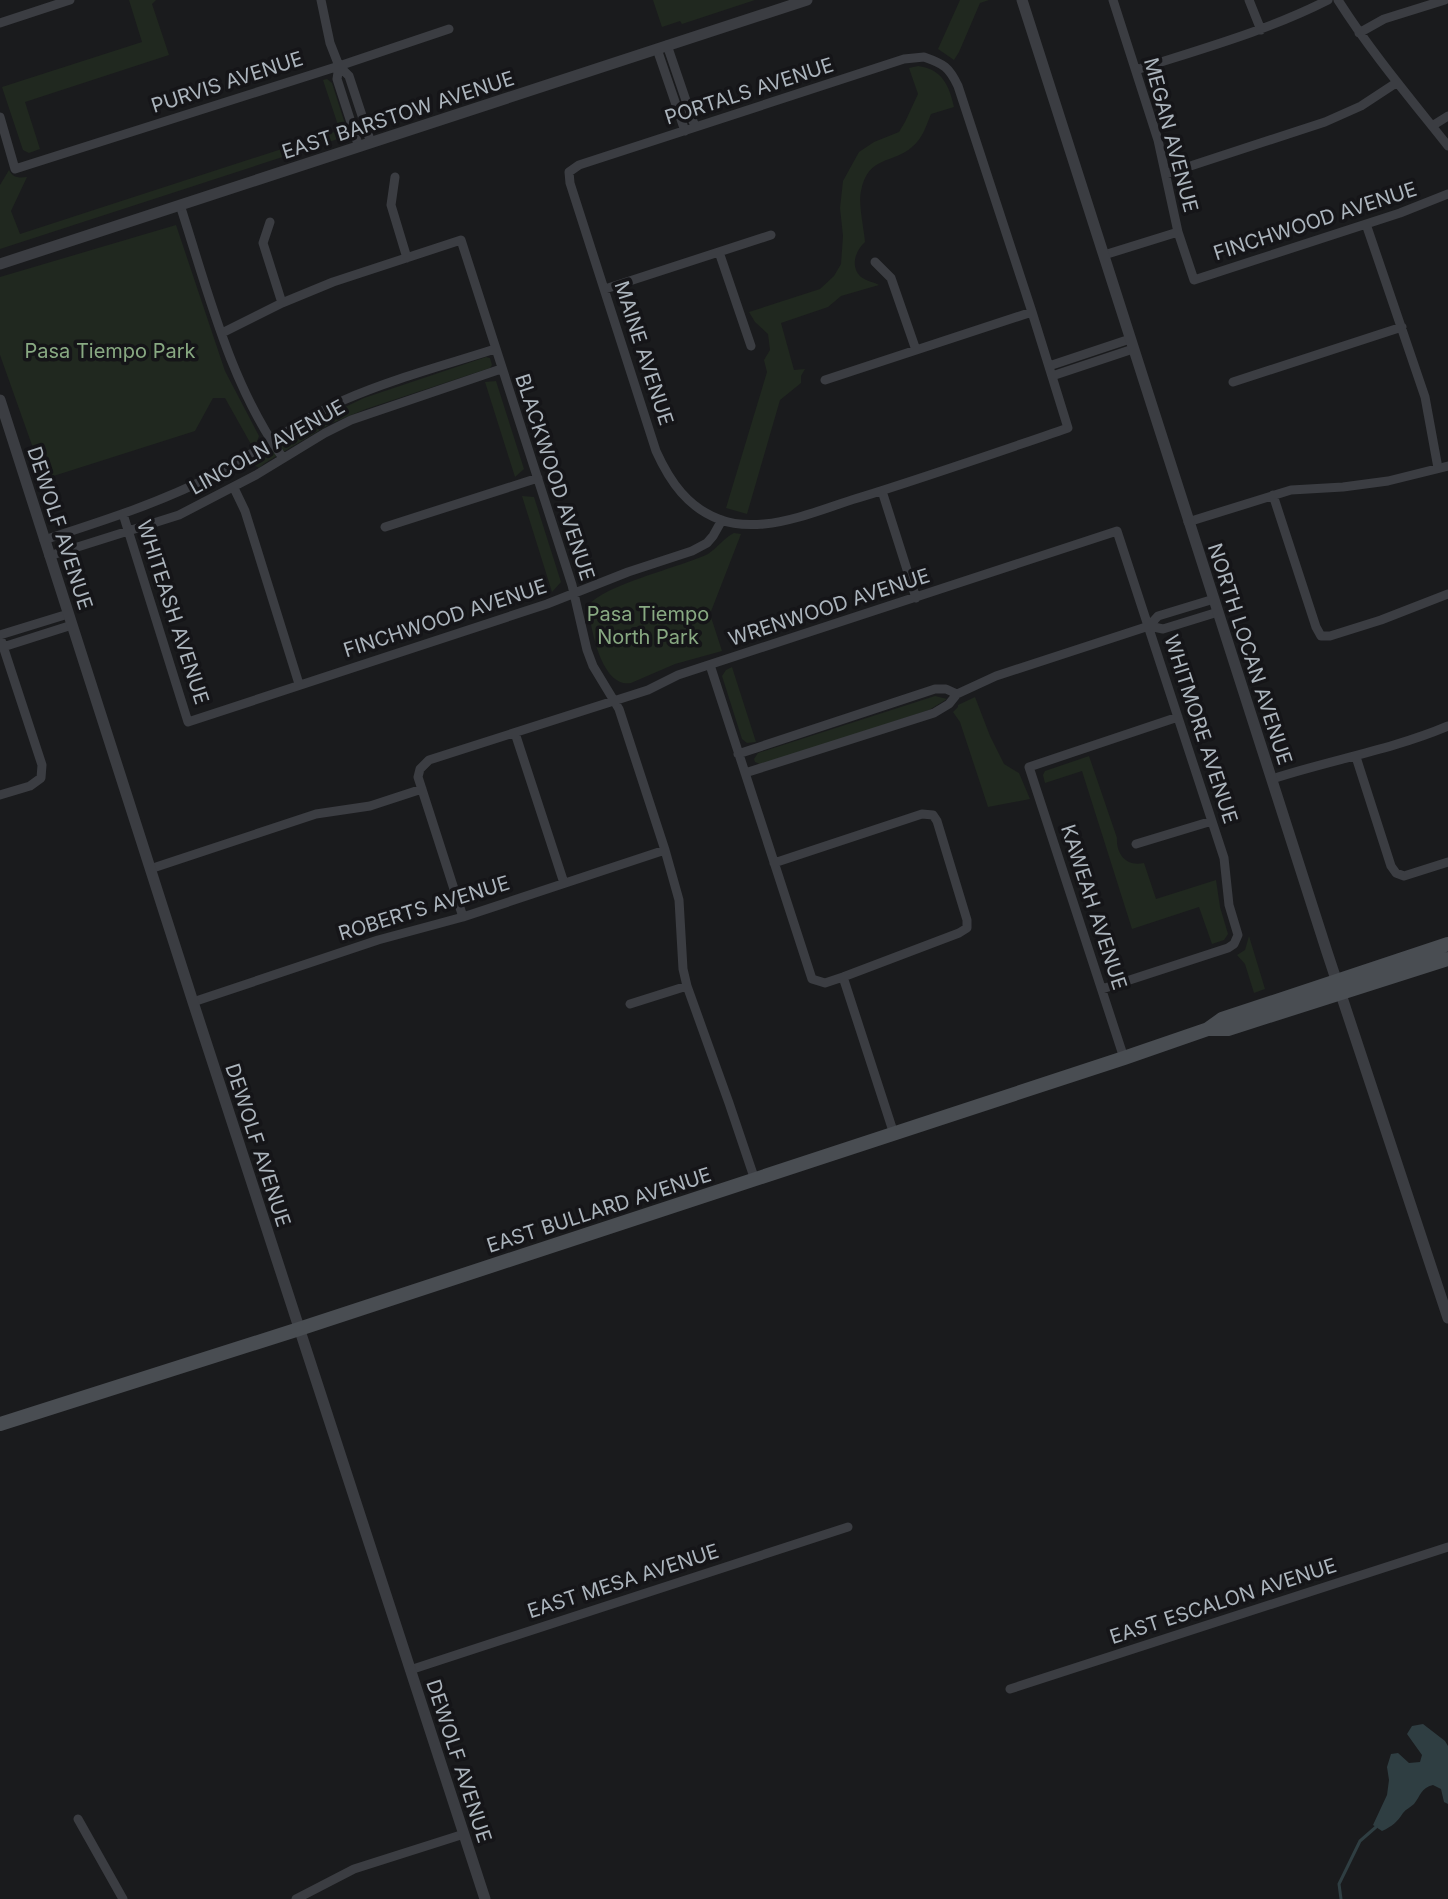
<svg xmlns="http://www.w3.org/2000/svg" width="1448" height="1899" font-family="Inter,sans-serif">
<style>
.green{fill:#20281f}
.water{fill:#2f3e42}
.lines{fill:none;stroke-linecap:round;stroke-linejoin:round}
.stream{stroke:#2f3e42;stroke-width:3}
.minor{stroke:#3b3d42;stroke-width:9}
.tertiary{stroke:#3b3d42;stroke-width:11}
.secondary{stroke:#494d52;stroke-width:14}
.labels{text-anchor:middle;dominant-baseline:central;stroke-width:7;stroke-linejoin:round;paint-order:stroke}
.street-label{font-size:20px;fill:#acb5bd;stroke:#151518}
.park-label{font-size:20px;fill:#88a982;stroke:#151518}
</style>
<rect width="100%" height="100%" fill="#1a1b1d"/>
<!-- green -->
<path class="green" d="M129,0H156L152,4L169,55L25,102L40,149L29,153L23,150L2,87L142,42Z
M653,0H755L682,24L680,21L662,27Z
M960,0H989L980,3L959,52L954,60L938,49Z
M918,66C942,69 949,85 954,107L931,114C926,126 923,138 912,147C893,164 868,155 861,191C858,204 864,228 865,242C855,251 850,267 861,277C866,281 874,282 879,285L841,296L828,307L781,323L794,370L805,369L801,376V383L780,400L747,514L726,508L767,372L764,360L770,350L768,334L755,322L749,312L820,289L834,276L841,264L843,236L840,208L843,181L859,152L874,142L899,132L905,122L918,94L909,68Z
M327,79L332,83L346,127L345,133L341,138L0,249V185L9,170C13,178 19,178 27,177L11,211L20,234L334,132L338,125L323,80Z
M176,225L225,371L259,436L256,444L252,446L225,398H213L195,431L44,479L0,355V277Z
M486,357L490,358L492,365L490,368L366,409L330,424L265,463L259,468L254,465V458L284,441L303,427L364,398Z
M496,381L524,469L515,477L485,382Z
M522,496L534,497L561,582L552,592Z
M734,533L741,534L710,614L722,651L675,664L631,683C601,688 591,628 588,606C603,585 681,567 708,554C717,548 724,538 734,533Z
M732,667L756,742L747,743L742,739L722,676L726,670Z
M935,696L947,699L929,710L762,765L755,762L754,759L758,753Z
M975,697L990,736L1004,764L1019,773L1030,799L988,807L960,722L953,712L958,707V705Z
M1089,756L1117,838C1116,855 1127,867 1144,863L1156,899L1216,880L1220,907L1228,934L1224,940L1212,944L1199,907L1132,929L1082,771L1045,783L1043,775L1045,771Z
M1249,936L1265,989L1254,993L1245,964L1237,955L1245,950Z"/>
<!-- water -->
<path class="water" d="M1423,1724L1445,1741L1448,1746V1804L1444,1802L1441,1789L1433,1785C1421,1788 1421,1795 1414,1804C1411,1807 1406,1809 1403,1813C1397,1822 1393,1826 1382,1831L1373,1825L1387,1795L1389,1780L1387,1767L1391,1754L1398,1753L1409,1763L1420,1762L1422,1755L1407,1734L1412,1726Z"/>
<g class="lines">
<!-- stream -->
<path class="stream" d="M1341,1899L1339,1884L1360,1841L1376,1827"/>
<!-- minor -->
<path class="minor" d="M321,0L330,43L339,66L349,76L371,143
M1113,0L1158,140L1178,232L1194,280L1400,213L1448,194
M1249,0L1261,30
M1338,0C1371,52 1410,98 1448,146
M0,23L70,0
M1359,33L1384,19L1445,0
M667,45L695,127
M657,49L685,131
M924,57C944,64 949,67 958,86L1032,312L1068,428C998,452 929,476 858,498C828,507 796,521 764,524C751,525 734,525 721,520C688,508 670,482 656,451L570,183L569,172L579,165L904,59Z
M339,66L337,79L359,147
M1136,70C1201,49 1267,31 1328,0
M0,117L15,169L339,66L449,29
M1432,126L1448,116
M1166,174L1325,122L1361,106L1396,83
M395,177L391,205L407,258
M180,205C208,291 230,384 283,458
M270,222L263,243L282,303
M1366,224L1425,397L1438,468
M719,252L751,346
M1104,255L1178,232
M875,262L891,278L916,350
M605,289L771,235
M222,333L282,303L333,282L461,240L572,585L587,650L593,666L619,709L665,850L679,900L683,969L687,986L729,1103L755,1180
M1049,366L1130,339
M1052,376L1133,349
M825,380L1032,312
M1233,382L1402,327
M234,488L245,511L299,684
M882,491L916,598
M1273,495L1316,627L1321,636H1330L1381,620L1448,594
M123,514L188,722L547,604L628,572L692,551L707,543L713,536L722,520
M1188,522L1291,490L1343,487L1388,481L1448,466
M385,527L538,478
M44,540C103,521 162,502 216,474C260,451 299,420 344,400C392,379 445,365 495,349
M49,556L179,515L256,475L325,433L351,420L501,369
M1149,626L1163,629L1218,612
M0,635L68,614
M0,637L42,765L41,778L30,786L0,795
M3,647L72,625
M710,665L812,979L825,983L843,977L959,933L967,928V920L937,821L933,815L922,814L774,863
M515,733L564,883
M738,754L935,689H946L957,694
M1356,757L1391,866L1396,873L1404,876L1448,862
M745,773L934,713L949,704L957,694L996,676L1149,626L1158,616L1214,599
M1272,779C1330,760 1391,750 1448,726
M1136,844L1212,821
M150,869L316,814L370,806L422,789
M463,917L418,777L420,769L429,760L648,690L678,675L1117,531L1224,858L1229,905L1238,935L1234,944L1228,948L1102,989
M843,977L894,1134
M193,1002L378,940L463,917L665,850
M630,1004L687,986
M1124,1058L1029,767L1178,717
M410,1670L848,1527
M1010,1689L1448,1547
M78,1819L123,1899
M296,1899L354,1869L464,1834"/>
<!-- tertiary -->
<path class="tertiary" d="M1022,0L1327,952L1448,1318
M0,264L807,0
M0,400L193,1002L485,1899"/>
<!-- secondary -->
<path class="secondary" d="M1208,1029H1228L1448,959
M0,1424L299,1329L1124,1058L1208,1029L1222,1019L1448,944"/>
</g>
<g class="labels">
<!-- street labels -->
<g class="street-label">
<text transform="translate(227 82) rotate(-18)">PURVIS AVENUE</text>
<text transform="translate(749 91) rotate(-18)">PORTALS AVENUE</text>
<text transform="translate(398 115) rotate(-18)">EAST BARSTOW AVENUE</text>
<text transform="translate(1171 135) rotate(75)">MEGAN AVENUE</text>
<text transform="translate(1315 221) rotate(-18)">FINCHWOOD AVENUE</text>
<text transform="translate(644 353) rotate(72)">MAINE AVENUE</text>
<text transform="translate(267 447) rotate(-29)">LINCOLN AVENUE</text>
<text transform="translate(555 477) rotate(72)">BLACKWOOD AVENUE</text>
<text transform="translate(60 528) rotate(72)">DEWOLF AVENUE</text>
<text transform="translate(829 607) rotate(-18)">WRENWOOD AVENUE</text>
<text transform="translate(173 612) rotate(72)">WHITEASH AVENUE</text>
<text transform="translate(445 618) rotate(-18)">FINCHWOOD AVENUE</text>
<text transform="translate(1250 654) rotate(72)">NORTH LOCAN AVENUE</text>
<text transform="translate(1201 729) rotate(72)">WHITMORE AVENUE</text>
<text transform="translate(1094 907) rotate(72)">KAWEAH AVENUE</text>
<text transform="translate(424 908) rotate(-17)">ROBERTS AVENUE</text>
<text transform="translate(258 1145) rotate(72)">DEWOLF AVENUE</text>
<text transform="translate(599 1210) rotate(-18)">EAST BULLARD AVENUE</text>
<text transform="translate(623 1581) rotate(-18)">EAST MESA AVENUE</text>
<text transform="translate(1223 1601) rotate(-18)">EAST ESCALON AVENUE</text>
<text transform="translate(459 1761) rotate(72)">DEWOLF AVENUE</text>
</g>
<!-- park labels -->
<g class="park-label">
<text x="110" y="351">Pasa Tiempo Park</text>
<text x="648" y="614">Pasa Tiempo<tspan x="648" dy="23">North Park</tspan></text>
</g>
</g>
</svg>
